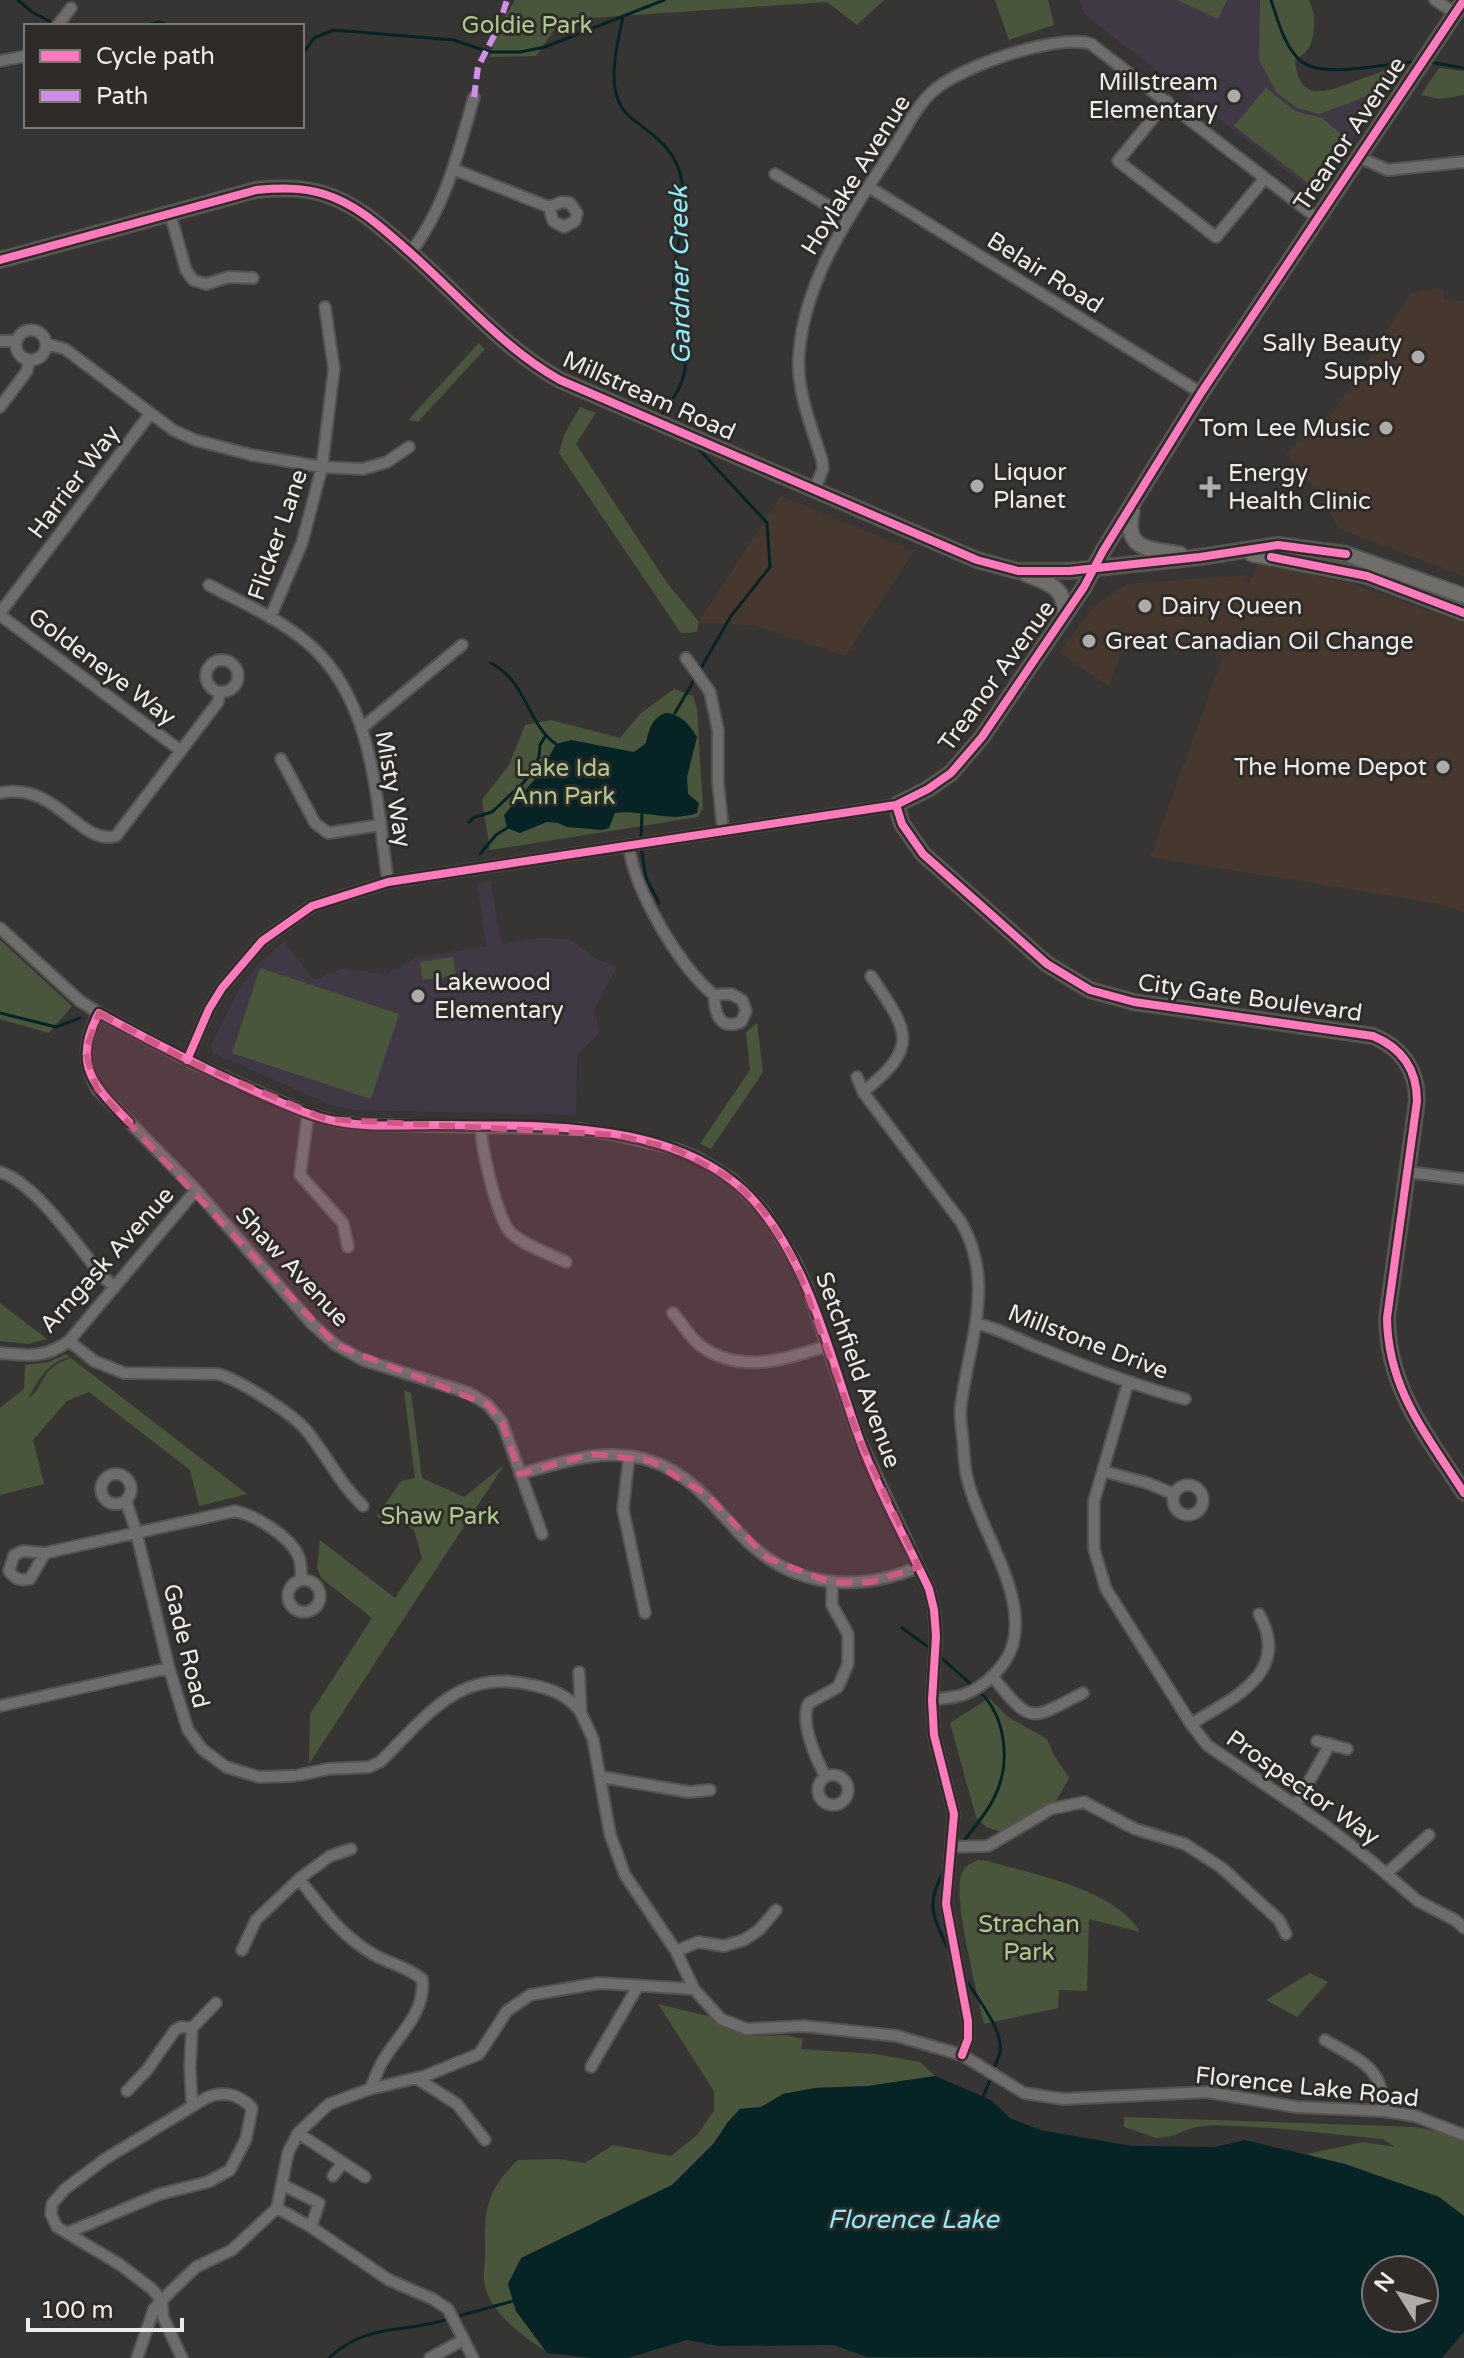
<svg xmlns="http://www.w3.org/2000/svg" width="1464" height="2358" font-family="'Varela Round',sans-serif">
<style>
.commercial{fill:#47382f}
.education{fill:#413846}
.green{fill:#4a563c}
.water{fill:#062326;fill-rule:evenodd}
.lines{fill:none;stroke-linecap:round;stroke-linejoin:round}
.stream{stroke:#062326;stroke-width:3}
.street-casing{stroke:#545351;stroke-width:14}
.secondary-casing{stroke:#545351;stroke-width:18}
.street{stroke:#6e6d6b;stroke-width:10}
.secondary{stroke:#6f6e6a;stroke-width:14}
.quiet{stroke:#ce8fe9;stroke-width:6;stroke-dasharray:12 6;stroke-linecap:butt}
.cycleway-casing{stroke:#2e2b28;stroke-width:13}
.cycleway{stroke:#fd7abc;stroke-width:8}
.marked{fill:#cf5886;fill-opacity:0.2;stroke:#cf5886;stroke-width:6;stroke-dasharray:16 10;stroke-linejoin:round}
.poi-dot{fill:#aeacaa;stroke:#2e2b28;stroke-width:3}
.labels{text-anchor:middle;dominant-baseline:central;stroke-width:6;stroke-linejoin:round;paint-order:stroke}
.park-label{font-size:24px;fill:#accb8c;stroke:#2e2b28}
.poi-label{font-size:24px;fill:#eeecea;stroke:#2e2b28;text-anchor:start}
.street-label{font-size:24px;fill:#eeecea;stroke:#2e2b28}
.water-label{font-size:26px;font-style:italic;fill:#8cecf9;stroke:#2e2b28}
</style>
<rect width="100%" height="100%" fill="#373533"/>
<!-- commercial -->
<path class="commercial" d="M1439,288L1444,292V299L1464,301V576L1339,529L1322,496L1286,455L1312,425L1322,430L1411,293Z
M781,496L914,551L845,656L754,625L698,623Z
M1257,564L1346,582L1464,623V912L1435,903L1150,857L1223,657L1162,635L1126,639L1109,686L1059,652L1097,603L1128,584L1247,575L1245,581L1250,583Z"/>
<!-- education -->
<path class="education" d="M1080,0H1260L1259,60L1290,105L1320,114L1386,89L1316,194L1084,14Z
M491,881L501,944L537,938L568,939L599,960L617,967L594,1009L600,1031L577,1056L576,1115L354,1110L329,1104L213,1053L211,1045L239,989L258,965L284,941L314,980L341,969L387,974L415,958L487,946L477,883Z"/>
<!-- green -->
<path class="green" d="M515,0H884L857,25L827,2L561,20L536,56L490,57L498,29Z
M995,0H1048L1054,25L1009,40Z
M1177,0H1227L1218,19Z
M1260,0H1308C1317,12 1316,40 1306,52C1303,55 1298,58 1295,60C1299,107 1331,90 1361,79C1375,74 1389,69 1403,64L1386,89L1320,114L1297,108L1277,93L1259,60Z
M1439,68L1464,71V95L1440,99L1421,95Z
M1266,88L1295,111L1322,118L1342,135L1308,183L1234,126Z
M479,343L485,349L418,422L408,420Z
M580,407L596,413L576,444L667,583L699,622L697,632L681,633L559,453L564,435Z
M674,689L693,696L697,709L703,808L698,817L490,850L482,800L509,765L525,725L551,720L620,738L641,713Z
M0,940L72,1006L49,1033L0,1019Z
M453,957L456,975L423,980L420,962Z
M260,968L399,1014L371,1099L232,1053Z
M757,1023L763,1072L711,1149L700,1144L750,1070L746,1032Z
M0,1303L47,1339L28,1344L0,1341Z
M66,1354L70,1357C46,1363 39,1380 28,1399C47,1385 38,1369 71,1358L247,1494L199,1506L190,1470L89,1392L67,1401L33,1440L44,1484L0,1495V1408L24,1389L25,1365L49,1362Z
M404,1390L411,1393L422,1478L464,1497L504,1465L309,1764L310,1714L372,1618L321,1578L317,1568L320,1540L395,1598L422,1558L414,1530L404,1523L387,1525L377,1516L401,1481L415,1478Z
M989,1698L1008,1717L1047,1739L1054,1755L1069,1778L1055,1803L1001,1832L986,1827L976,1817L950,1723Z
M979,1860L988,1861C1034,1875 1115,1889 1140,1932L1089,1919L1087,1991L1059,1990L1058,2008L984,2024C978,1995 953,1900 961,1875C964,1866 971,1863 979,1860Z
M1310,1973L1328,1982L1297,2017L1266,2000Z
M658,2004L757,2028L756,2036L786,2035L803,2039L801,2049L875,2054L920,2062L935,2076L868,2086L815,2088L783,2094L761,2107L740,2109L728,2122L714,2143L672,2185L522,2258L508,2284L516,2311L546,2351C522,2336 489,2312 484,2282C483,2274 485,2264 485,2257C485,2211 483,2194 518,2160L558,2159L585,2163L613,2145L671,2156L697,2135L714,2111V2091Z
M1124,2117L1416,2127L1443,2133L1464,2141V2216L1439,2197L1307,2154L1363,2142L1395,2147L1383,2139L1273,2128L1214,2125L1195,2127L1171,2136L1156,2138L1124,2127Z"/>
<!-- water -->
<path class="water" d="M665,713C680,713 689,724 697,737L687,777L688,794L699,803L697,813C670,823 642,809 615,813L609,828L602,830L567,827L558,823L547,822L520,833L507,828L504,815L540,773L556,744L571,740L634,752L646,743C649,730 651,719 665,713Z
M935,2076L991,2100L1010,2118L1040,2130L1132,2146L1215,2147L1245,2140L1345,2164L1408,2186L1439,2197L1464,2216V2332L1442,2358L867,2357L834,2345L719,2346L687,2340L628,2358H593L547,2353L516,2311L508,2284L521,2258L672,2185L714,2143L728,2122L740,2109L761,2107L783,2094L815,2088L868,2086ZM1376,2270H1424V2318H1376Z"/>
<g class="lines">
<!-- stream -->
<path class="stream" d="M18,0L32,12L55,24
M1271,0C1278,20 1284,47 1301,61C1323,80 1389,62 1417,62
M623,17C617,46 603,94 630,117C650,133 670,144 679,170C693,211 671,250 674,291C676,317 688,344 685,370C682,388 670,403 659,418
M143,26L159,22L172,26
M302,55L314,38L334,30L454,40L489,52H520L545,47L664,0
M1429,62L1464,68
M491,663C528,683 527,724 556,744
M675,713L731,616L770,567L767,523L696,446
M469,822L475,817L492,812L523,783L532,772L539,757L540,745L546,735
M641,839L642,814
M641,847L646,878L659,903
M480,854L496,835L507,828
M0,1013L56,1027L80,1018
M902,1628L931,1649
M937,1654L973,1686
M961,1845C972,1829 986,1815 994,1798C1011,1765 1007,1717 979,1691
M946,1868C923,1904 934,1918 950,1953
M964,1977C975,1995 1004,2030 1000,2052C999,2058 995,2065 993,2071
M983,2097L991,2078
M455,2317L513,2301
M329,2358C367,2322 404,2334 448,2319"/>
<!-- street casing -->
<g class="street-casing">
<path id="street" d="M1435,0L1455,13
M57,26L71,8
M0,61L26,56
M1167,101L1118,161L1216,237L1265,178
M1358,157L1388,170L1464,162
M453,169L549,207
M775,174L849,218
M869,187L1201,393
M562,202L570,203L577,213L575,221L564,227L553,221L549,207Z
M170,213L186,270L193,280L206,284L229,277L253,278
M410,253C445,209 459,150 474,97
M16 345a15 15 0 1 1 30 0a15 15 0 1 1-30 0Z
M0,341H17
M47,344L65,349L173,430L195,440L252,455L322,467L363,469L387,462L409,447
M0,407L27,371L29,361
M815,488L823,469L822,460C811,425 796,390 799,354C805,277 851,214 891,152C904,132 915,108 932,92C958,67 1057,33 1091,44L1317,218
M209,585C242,603 280,619 309,644C375,702 376,801 388,882
M0,613L150,414
M0,615L181,751
M270,618L302,543L322,467L334,369L325,307
M686,658L710,692L718,730V782L723,830
M206 676a16 16 0 1 1 32 0a16 16 0 1 1-32 0Z
M363,727L462,645
M281,759L315,823L328,833L380,825
M0,793C57,781 79,846 116,836L218,702L220,692
M629,846C634,890 679,966 714,995L731,994L742,1000L746,1011L741,1022C719,1031 715,1013 714,995
M0,928L80,1001L99,1013L187,1060L308,1114L339,1122L365,1125L534,1128L580,1129L616,1135L676,1149L698,1158L732,1179L763,1210L795,1261L807,1287L859,1438L929,1589L934,1610L936,1636L932,1700L934,1735L954,1814L946,1904L968,2021V2039L962,2055
M99,1013C84,1039 82,1062 97,1089L196,1190L312,1324L336,1345L363,1360L469,1393L488,1405L502,1422L542,1534
M187,1060L209,1009L222,988L262,941L312,906L388,882L896,805
M857,1077L863,1092L961,1222C996,1282 969,1342 961,1405C959,1416 962,1430 963,1441C964,1453 964,1466 967,1477C978,1528 1024,1586 1014,1639C1010,1663 985,1688 962,1695C953,1698 942,1698 932,1700
M863,1092C921,1046 908,1031 871,976
M308,1114L300,1175L343,1223L348,1247
M481,1126C481,1147 497,1219 511,1233C525,1246 550,1254 566,1262
M0,1172C36,1183 78,1247 103,1277L115,1287
M1408,1172L1464,1179
M673,1313C682,1323 690,1338 701,1346C741,1375 785,1359 827,1346
M977,1324C1000,1328 1020,1341 1042,1349C1089,1368 1136,1386 1185,1399
M69,1341L94,1361L124,1373L218,1374C240,1380 293,1414 307,1431C327,1456 340,1484 363,1506
M0,1353C28,1356 46,1358 69,1341L196,1190
M1128,1383L1094,1501V1549L1106,1589L1191,1724L1207,1745L1327,1827L1370,1860L1418,1901L1455,1920L1464,1928
M629,1457L623,1509L645,1613
M1103,1471L1147,1483L1174,1494
M101 1489a15 15 0 1 1 30 0a15 15 0 1 1-30 0Z
M520,1474C563,1462 606,1446 651,1461C690,1474 713,1505 740,1534C789,1587 854,1594 919,1567
M1173 1500a15 15 0 1 1 30 0a15 15 0 1 1-30 0Z
M126,1501L136,1531L169,1668L188,1730L202,1749L226,1767L259,1777L293,1776
M45,1553L30,1579C20,1581 15,1579 9,1571L14,1555L23,1551L45,1553L235,1511C255,1515 289,1536 298,1555C302,1563 301,1572 301,1580
M288 1596a16 16 0 1 1 32 0a16 16 0 1 1-32 0Z
M579,1672L581,1713L593,1739L610,1834L625,1875L676,1951L694,1989
M992,1676C1032,1725 1029,1721 1083,1693
M0,1706L169,1668
M1191,1724C1233,1698 1292,1673 1259,1614
M1317,1741L1347,1749
M818 1790a15 15 0 1 1 30 0a15 15 0 1 1-30 0Z
M299,1775L328,1769L369,1767L380,1762C427,1716 459,1667 532,1685C552,1689 567,1695 580,1711
M602,1777L689,1792L710,1790
M826,1777C816,1760 799,1720 809,1703L838,1687L848,1664V1634L832,1605V1583
M1296,1805L1330,1744
M952,1847L988,1846L1051,1809L1084,1802L1135,1829L1185,1844L1222,1868L1279,1920L1286,1934
M1386,1874L1429,1835
M299,1879C323,1909 339,1934 373,1954C389,1964 406,1966 422,1979C426,2012 400,2033 384,2059C378,2068 375,2079 370,2089
M242,1950L256,1920L299,1879L330,1856L351,1849
M676,1951L698,1942L724,1946L744,1940L759,1930L776,1910
M192,2028L216,2003
M1325,2040C1360,2061 1383,2066 1384,2111
M591,2067L638,1986
M416,2078L457,2104L485,2140
M127,2091L147,2070L175,2030L181,2027L192,2028L190,2067L192,2106
M298,2133L365,2177
M333,2176L342,2164
M283,2185L319,2203L311,2227
M277,2208L311,2227L389,2280L433,2299L448,2309L473,2358
M67,2233L160,2194L208,2182L230,2170L246,2139L252,2108C239,2094 222,2090 206,2098L105,2159L65,2189L52,2204L51,2214L57,2227L119,2264L152,2289L162,2301L163,2317L182,2358
M137,2358L154,2309L170,2292L196,2267L232,2250L277,2208L288,2153L298,2133L329,2104L370,2089L425,2076L479,2054L507,2011L530,1995L599,1983L694,1989L721,2019L747,2029L803,2026L897,2036L962,2055L1024,2093L1063,2099L1207,2092L1297,2107L1384,2111L1415,2116L1464,2135
M430,2358L463,2340"/>
</g>
<!-- secondary casing -->
<g class="secondary-casing">
<path id="secondary" d="M1464,0L1201,393L1103,551L1084,587L982,737L951,773L928,789L896,805L902,824L923,854L1047,964L1090,990L1134,1002L1373,1036C1402,1048 1417,1070 1417,1101L1387,1318C1388,1390 1427,1435 1464,1493
M0,260L256,190C279,188 301,187 324,194C356,204 380,226 405,248C456,292 501,347 560,380L977,560L1018,571H1069L1200,557L1278,545L1346,554L1464,596
M1132,512C1123,551 1151,549 1180,554
M1252,554L1367,576L1464,613
M1026,574C1050,584 1064,586 1065,614"/>
</g>
<!-- street -->
<use href="#street" class="street"/>
<!-- secondary -->
<use href="#secondary" class="secondary"/>
<!-- quiet -->
<path class="quiet" d="M474,97L478,67L498,28L507,0"/>
<!-- cycleway casing -->
<g class="cycleway-casing">
<path id="cycleway" d="M0,260L256,190C279,188 301,187 324,194C356,204 380,226 405,248C456,292 501,347 560,380L977,560L1018,571H1069L1200,557L1278,545L1346,554
M1271,557L1367,576L1464,613
M896,805L902,824L923,854L1047,964L1090,990L1134,1002L1373,1036C1402,1048 1417,1070 1417,1101L1387,1318C1388,1390 1427,1435 1464,1493
M187,1060L209,1009L222,988L262,941L312,906L388,882L896,805L928,789L951,773L982,737L1084,587L1103,551L1201,393L1464,0
M129,1122C94,1086 71,1064 99,1013C152,1042 205,1069 261,1094C285,1104 309,1116 335,1121C368,1128 404,1125 437,1125C544,1126 693,1118 764,1213C813,1277 831,1360 858,1435C877,1488 905,1538 929,1589L934,1610L936,1636L932,1700L934,1735L954,1814L946,1904L968,2021V2039L962,2055"/>
</g>
<!-- cycleway -->
<use href="#cycleway" class="cycleway"/>
</g>
<!-- marked area -->
<path class="marked" d="M99,1013L187,1060L326,1119L616,1135L676,1149L732,1179L763,1210L795,1261L859,1438L919,1567L871,1582L832,1583L767,1558L707,1495L651,1461L592,1454L520,1474L502,1422L488,1405L336,1345L97,1089L85,1052Z"/>
<!-- markers -->
<g class="poi-dot">
<circle cx="1234" cy="96" r="8"/>
<circle cx="1418" cy="357" r="8"/>
<circle cx="1386" cy="428" r="8"/>
<circle cx="977" cy="486" r="8"/>
<path d="M1206 475h8v8h8v8h-8v8h-8v-8h-8v-8h8z"/>
<circle cx="1145" cy="606" r="8"/>
<circle cx="1089" cy="641" r="8"/>
<circle cx="1443" cy="767" r="8"/>
<circle cx="418" cy="996" r="8"/>
</g>
<g class="labels">
<!-- park labels -->
<g class="park-label">
<text x="527" y="25">Goldie Park</text>
<text x="563" y="768">Lake Ida<tspan x="563" dy="28">Ann Park</tspan></text>
<text x="440" y="1516">Shaw Park</text>
<text x="1029" y="1924">Strachan<tspan x="1029" dy="28">Park</tspan></text>
</g>
<!-- poi labels -->
<g class="poi-label">
<text x="1218" y="82" text-anchor="end">Millstream<tspan x="1218" dy="28">Elementary</tspan></text>
<text x="1402" y="343" text-anchor="end">Sally Beauty<tspan x="1402" dy="28">Supply</tspan></text>
<text x="1370" y="428" text-anchor="end">Tom Lee Music</text>
<text x="993" y="472">Liquor<tspan x="993" dy="28">Planet</tspan></text>
<text x="1228" y="473">Energy<tspan x="1228" dy="28">Health Clinic</tspan></text>
<text x="1161" y="606">Dairy Queen</text>
<text x="1105" y="641">Great Canadian Oil Change</text>
<text x="1427" y="767" text-anchor="end">The Home Depot</text>
<text x="434" y="982">Lakewood<tspan x="434" dy="28">Elementary</tspan></text>
</g>
<!-- street labels -->
<g class="street-label">
<text transform="translate(1350 134) rotate(-56)">Treanor Avenue</text>
<text transform="translate(856 175) rotate(-58)">Hoylake Avenue</text>
<text transform="translate(1045 273) rotate(32)">Belair Road</text>
<text transform="translate(649 396) rotate(24)">Millstream Road</text>
<text transform="translate(74 482) rotate(-53)">Harrier Way</text>
<text transform="translate(278 535) rotate(-71)">Flicker Lane</text>
<text transform="translate(102 667) rotate(37)">Goldeneye Way</text>
<text transform="translate(997 676) rotate(-54)">Treanor Avenue</text>
<text transform="translate(393 789) rotate(80)">Misty Way</text>
<text transform="translate(1250 998) rotate(8)">City Gate Boulevard</text>
<text transform="translate(107 1260) rotate(-48)">Arngask Avenue</text>
<text transform="translate(292 1267) rotate(47)">Shaw Avenue</text>
<text transform="translate(1088 1342) rotate(21)">Millstone Drive</text>
<text transform="translate(858 1370) rotate(70)">Setchfield Avenue</text>
<text transform="translate(186 1646) rotate(76)">Gade Road</text>
<text transform="translate(1303 1788) rotate(35)">Prospector Way</text>
<text transform="translate(1307 2087) rotate(6)">Florence Lake Road</text>
</g>
<!-- water labels -->
<g class="water-label">
<text transform="translate(680 275) rotate(-91)">Gardner Creek</text>
<text x="913" y="2219">Florence Lake</text>
</g>
</g>
<!-- legend -->
<rect x="24" y="24" width="280" height="104" fill="#2e2b28" stroke="#7b7876" stroke-width="2"/>
<rect x="40" y="50" width="40" height="12" fill="#fd7abc" stroke="#7b7876" stroke-width="2"/>
<text x="96" y="64" font-size="24" fill="#eeecea">Cycle path</text>
<rect x="40" y="90" width="40" height="12" fill="#ce8fe9" stroke="#7b7876" stroke-width="2"/>
<text x="96" y="104" font-size="24" fill="#eeecea">Path</text>
<!-- north arrow -->
<g transform="translate(1400 2294) rotate(307)"><circle r="38" fill="#2e2b28" stroke="#7b7876" stroke-width="2"/>
<path d="M0-6L14 30L0 20L-14 30Z" fill="#aeacaa"/>
<text y="-12" font-size="22" font-weight="bold" text-anchor="middle" fill="#eeecea">N</text>
</g>
<!-- scale -->
<path d="M28 2318v12h154v-12" fill="none" stroke="#eeecea" stroke-width="4"/>
<text x="40" y="2318" font-size="24" fill="#eeecea" stroke="#2e2b28" stroke-width="6" paint-order="stroke">100 m</text>
</svg>
